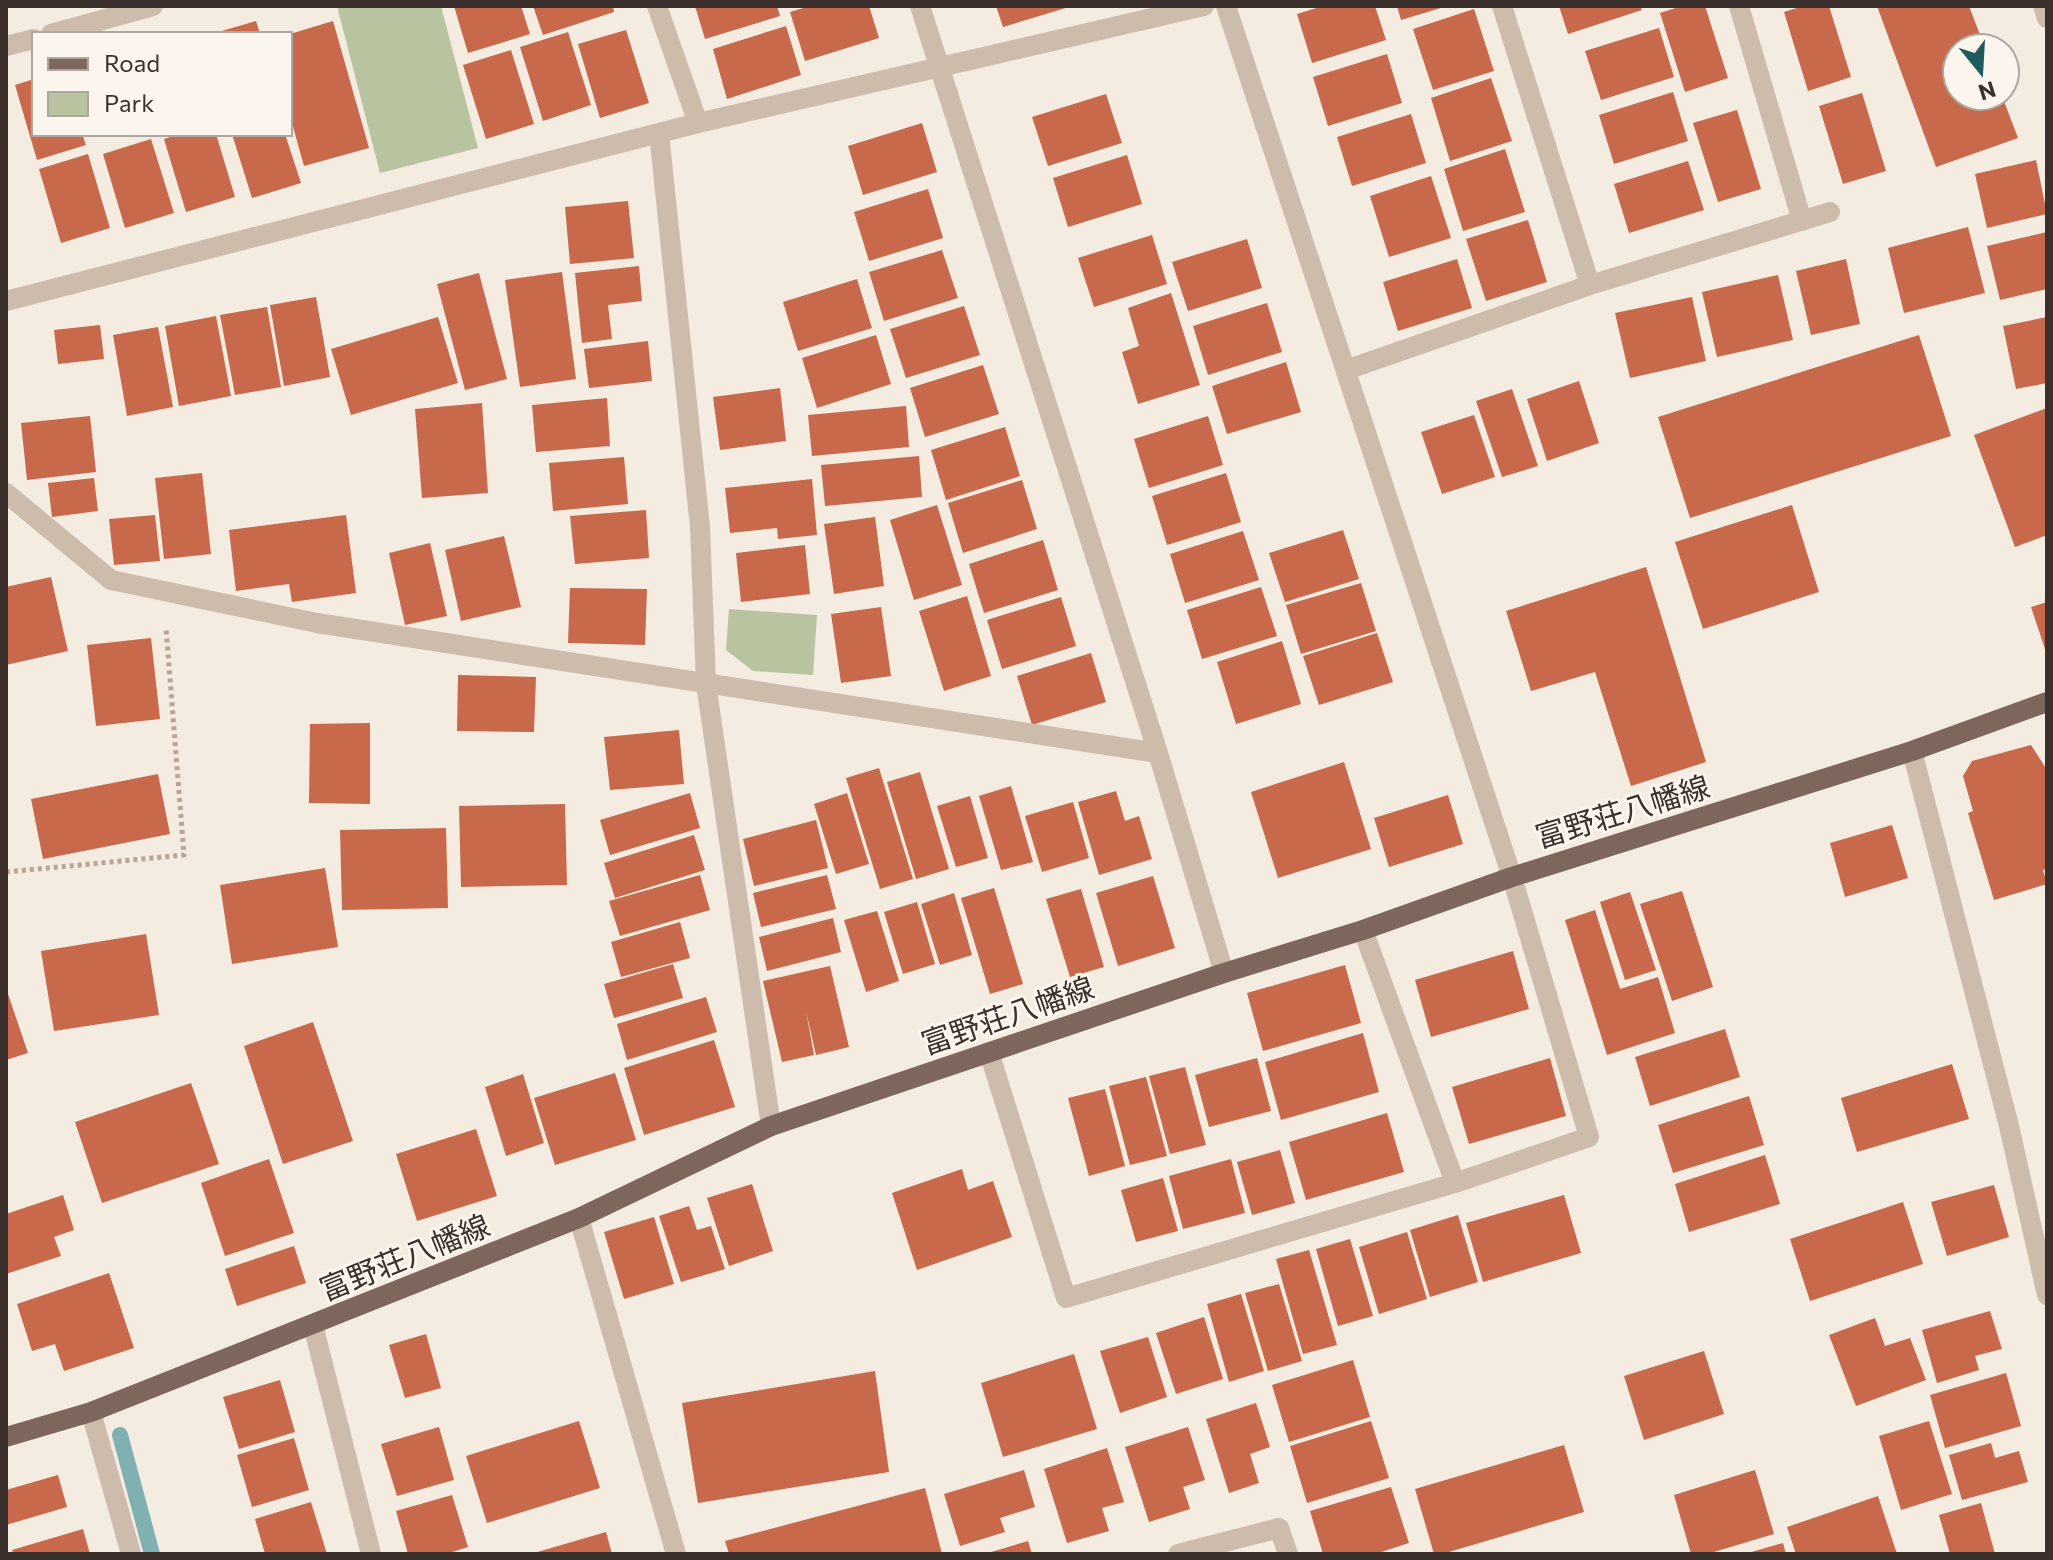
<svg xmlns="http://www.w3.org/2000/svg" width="2053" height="1560" font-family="Commissioner,'Noto Sans JP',sans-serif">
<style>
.green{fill:#b8c4a0}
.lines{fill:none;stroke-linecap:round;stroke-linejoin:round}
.stream{stroke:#7fb0b2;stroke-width:16}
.building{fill:#c8694b}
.path{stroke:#b9a596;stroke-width:5;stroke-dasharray:4 4;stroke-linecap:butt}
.minor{stroke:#cdbbac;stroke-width:20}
.major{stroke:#7d675c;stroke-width:20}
.labels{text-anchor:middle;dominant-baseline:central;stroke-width:6;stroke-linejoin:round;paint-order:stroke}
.street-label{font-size:30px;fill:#3b302b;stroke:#fbf5ee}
</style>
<rect width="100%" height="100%" fill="#f4ebe1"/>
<!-- green -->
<path class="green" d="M337,6H441L478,148L380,173Z
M729,609L817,615L813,675L753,671L726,650Z"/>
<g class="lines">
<!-- stream -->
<path class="stream" d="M120,1435L152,1554"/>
</g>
<!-- building -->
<path class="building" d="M454,6H521L530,34L468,53Z
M533,6H613L614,12L543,35Z
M695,6H777L780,16L705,39Z
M810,6H869L879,38L805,61L790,12Z
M996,6H1069V7L1003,27Z
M1323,6H1375L1386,40L1312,63L1297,14Z
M1397,6H1443L1444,7L1401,20Z
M1559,6H1640L1642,10L1568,34Z
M1682,6H1705L1728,78L1685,92L1660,13Z
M1803,6H1829L1851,77L1808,91L1784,12Z
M1877,6H1969L1985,48H1957V96H2002L2018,138L1936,167Z
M1474,9L1494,71L1433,90L1413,29Z
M256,21L260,34H215V33Z
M333,21L369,148L304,166L290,116V34Z
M786,26L801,75L727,99L713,49Z
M1659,28L1674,77L1601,100L1585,51Z
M626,30L649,103L600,118L578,44Z
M568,32L591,105L543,121L520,47Z
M511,50L534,124L486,139L463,65Z
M1387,54L1402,103L1328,126L1313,77Z
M1491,78L1512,141L1450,161L1431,98Z
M34,79V134H82L86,145L37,160L15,85Z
M1673,92L1688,141L1614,164L1599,115Z
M1862,93L1886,171L1843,184L1819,106Z
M1106,94L1122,143L1048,166L1032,117Z
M1737,110L1761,189L1718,202L1693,123Z
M1411,114L1426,163L1352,186L1337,137Z
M922,123L937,172L863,195L848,146Z
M179,134H216L235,197L186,212L164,139Z
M232,134H285L301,183L252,198Z
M151,139L174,213L125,228L103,154Z
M1505,149L1525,212L1463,231L1444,169Z
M88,154L110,228L61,243L39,169Z
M1127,155L1142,204L1068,227L1053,178Z
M2036,160L2047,214L1987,228L1975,174Z
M1688,161L1704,210L1629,233L1614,184Z
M1431,176L1451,238L1389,257L1370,196Z
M928,189L943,238L869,261L854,212Z
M628,201L634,258L570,264L565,207Z
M1528,220L1547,282L1486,301L1466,239Z
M1968,227L1985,293L1904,313L1888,248Z
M2047,232V289L2000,300L1987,246Z
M1152,235L1167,284L1094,307L1078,258Z
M1247,239L1262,288L1188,311L1172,262Z
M942,250L958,298L884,321L869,272Z
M1457,259L1472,308L1398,331L1383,282Z
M1846,259L1860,324L1811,335L1796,271Z
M639,266L642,301L608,305L612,339L582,343L575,273Z
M562,272L576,379L520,387L505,280Z
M479,273L507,379L465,390L437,284Z
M1778,275L1793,340L1717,357L1702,292Z
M857,279L872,328L798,351L783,302Z
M1171,293L1200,385L1138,404L1122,352L1139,346L1128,308Z
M316,297L330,377L284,386L270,305Z
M1692,297L1706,361L1630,378L1615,313Z
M1267,303L1282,352L1208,375L1193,326Z
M964,306L980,355L906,378L890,329Z
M267,307L281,387L235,395L220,315Z
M216,316L231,396L179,406L165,326Z
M438,317L458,383L351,415L331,349Z
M2047,317V383L2016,389L2003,326Z
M100,325L104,359L58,364L54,330Z
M158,327L173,407L127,416L113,335Z
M876,335L891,384L817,408L802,358Z
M1919,335L1951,436L1690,518L1658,417Z
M648,341L652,381L589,388L584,349Z
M1286,362L1301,412L1227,434L1212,386Z
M983,365L999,414L925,437L910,388Z
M1579,381L1599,443L1547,461L1527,399Z
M780,388L786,441L720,450L713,397Z
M1512,389L1538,466L1502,477L1476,401Z
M607,398L610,446L536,452L532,405Z
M482,403L488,493L422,498L415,409Z
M906,406L909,447L812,456L808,415Z
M2047,408V535L2015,547L1974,435Z
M1474,415L1495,477L1442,494L1421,432Z
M90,416L96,472L27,480L21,423Z
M1208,416L1223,465L1149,488L1134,439Z
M1005,427L1020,476L946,500L931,450Z
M919,456L922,497L825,506L821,465Z
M624,457L628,504L553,511L549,463Z
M202,473L211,554L164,559L155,478Z
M1226,473L1241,522L1167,545L1152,496Z
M94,478L98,511L52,517L48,483Z
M812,479L817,535L778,539L777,528L730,533L725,488Z
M1022,480L1037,529L963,553L948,503Z
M937,505L962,585L914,600L890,520Z
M1792,505L1819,592L1703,629L1675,542Z
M646,510L649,558L575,564L570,516Z
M155,515L160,561L114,565L109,519Z
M346,515L356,593L292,602L289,584L236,591L229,530Z
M875,517L884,586L834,594L824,524Z
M1343,530L1359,579L1285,602L1269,553Z
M1243,531L1259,580L1185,603L1170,554Z
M504,536L521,607L461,621L445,550Z
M1043,540L1058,590L984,613L969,564Z
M430,543L447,616L405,625L389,553Z
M805,545L810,594L741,602L736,553Z
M1646,567L1706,762L1631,786L1595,672L1531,691L1506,611Z
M51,577L68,651L6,665V587Z
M1361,583L1376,631L1301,654L1286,605Z
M1261,587L1277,636L1202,659L1187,610Z
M570,588L647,589L645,645L568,643Z
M967,596L991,676L944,691L919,611Z
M1061,597L1076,646L1002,669L987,620Z
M2047,602V652H2046L2031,607Z
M881,607L891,676L841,683L831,614Z
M1377,633L1393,682L1319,705L1303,656Z
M151,638L160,719L96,726L87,645Z
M1282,641L1301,704L1236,724L1217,662Z
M1091,653L1106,702L1032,725L1017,676Z
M458,675L536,677L534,732L457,731Z
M370,723V804L309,803L310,724Z
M679,730L684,784L610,790L604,737Z
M2031,745L2047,770V869L2043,870L2047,884L1994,900L1968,813L1973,811L1963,776L1972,761Z
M1344,762L1371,849L1278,878L1251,792Z
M879,768L913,879L880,889L846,778Z
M920,772L949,869L916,879L887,782Z
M158,774L170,834L43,859L31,799Z
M1011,786L1033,862L1001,870L979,796Z
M1116,791L1125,821L1139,816L1152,859L1099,875L1078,802Z
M690,793L700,828L610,855L600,820Z
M847,793L869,864L836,874L814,804Z
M1448,795L1463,844L1389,867L1374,818Z
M970,796L988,858L956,867L937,806Z
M1073,802L1089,858L1042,872L1025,816Z
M565,804L567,885L461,887L459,806Z
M816,820L828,868L754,886L743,839Z
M1892,825L1908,878L1845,897L1830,843Z
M446,828L448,908L342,910L340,830Z
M694,835L705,870L615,898L604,863Z
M325,868L338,947L232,964L220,885Z
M700,875L710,910L620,936L609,901Z
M827,875L836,909L761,927L753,893Z
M1153,876L1175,948L1118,966L1096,893Z
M994,888L1023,984L990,994L961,898Z
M1081,889L1104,967L1070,977L1046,899Z
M1682,891L1713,987L1672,1001L1640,904Z
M1630,892L1656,970L1625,980L1600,902Z
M954,893L972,955L940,965L921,904Z
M917,902L935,964L903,974L884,912Z
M1595,910L1620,989L1658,977L1675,1033L1607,1055L1565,920Z
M877,911L899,981L866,992L844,920Z
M833,918L841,952L767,971L759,937Z
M680,922L690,958L621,977L611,942Z
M146,934L159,1015L54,1031L41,951Z
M1513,951L1529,1009L1431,1037L1415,980Z
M673,964L683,998L614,1018L604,984Z
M1345,965L1361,1023L1263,1051L1247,993Z
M830,966L849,1047L816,1055L806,1011L814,1055L782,1062L763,981Z
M6,988L28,1053L6,1060Z
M706,997L717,1032L627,1060L617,1024Z
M313,1022L353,1141L283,1164L244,1046Z
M1725,1029L1740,1077L1650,1106L1635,1057Z
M1363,1033L1379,1092L1281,1120L1265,1062Z
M714,1040L735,1107L644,1135L624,1068Z
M1257,1058L1271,1111L1209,1127L1195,1075Z
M1550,1058L1566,1116L1469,1144L1452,1087Z
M1952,1064L1969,1119L1857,1152L1841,1098Z
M1185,1067L1206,1145L1170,1154L1149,1076Z
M615,1073L636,1140L555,1165L534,1098Z
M523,1074L544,1143L506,1156L485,1087Z
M1146,1077L1167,1156L1130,1165L1109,1086Z
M191,1083L219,1164L102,1203L75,1122Z
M1105,1089L1125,1166L1089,1176L1068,1098Z
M1749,1096L1764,1145L1673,1173L1658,1125Z
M1387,1113L1404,1172L1306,1200L1289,1142Z
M476,1129L497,1196L417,1221L396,1154Z
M1280,1150L1295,1203L1252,1215L1237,1162Z
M1765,1155L1780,1204L1689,1232L1675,1184Z
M269,1159L294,1233L225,1256L201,1183Z
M1231,1159L1245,1213L1183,1229L1169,1176Z
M962,1169L968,1190L993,1181L1012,1237L917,1270L892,1193Z
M1163,1178L1178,1231L1136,1242L1121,1190Z
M752,1184L773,1251L729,1266L707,1198Z
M1994,1185L2009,1237L1947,1256L1931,1202Z
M63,1195L74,1230L54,1237L61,1256L6,1274V1214Z
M1564,1195L1581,1253L1483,1282L1466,1223Z
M1903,1202L1923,1264L1810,1301L1790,1239Z
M689,1206L697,1230L711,1226L725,1269L681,1282L659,1216Z
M1458,1215L1478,1282L1430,1297L1410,1230Z
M654,1217L674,1284L624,1299L604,1232Z
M1407,1232L1427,1299L1379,1314L1359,1247Z
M1350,1239L1373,1316L1338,1326L1316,1249Z
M294,1246L306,1283L237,1306L225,1269Z
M1309,1250L1337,1345L1303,1354L1276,1259Z
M109,1273L134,1348L64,1371L55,1344L32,1351L17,1304Z
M1279,1284L1302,1361L1268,1371L1245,1293Z
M1241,1294L1264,1371L1229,1382L1207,1304Z
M1990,1311L2002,1349L1975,1356L1979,1370L1937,1383L1922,1330Z
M1204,1317L1223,1379L1176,1394L1156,1333Z
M1875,1318L1885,1346L1910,1338L1926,1380L1856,1406L1829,1335Z
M426,1334L441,1388L405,1398L389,1345Z
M1148,1337L1167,1397L1120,1413L1100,1351Z
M1704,1351L1724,1414L1644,1440L1624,1376Z
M1074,1354L1097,1429L1003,1457L981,1383Z
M1353,1360L1370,1417L1289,1442L1272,1385Z
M875,1371L889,1472L698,1503L682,1403Z
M2006,1373L2021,1426L1945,1448L1930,1395Z
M280,1380L295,1432L239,1449L223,1397Z
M1256,1403L1270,1447L1250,1454L1259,1483L1229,1493L1206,1419Z
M579,1421L600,1488L487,1523L466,1456Z
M1371,1421L1389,1478L1307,1503L1290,1446Z
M1929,1421L1952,1494L1901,1510L1879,1436Z
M439,1427L454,1480L397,1496L381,1444Z
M1188,1427L1205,1480L1183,1487L1190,1509L1149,1522L1125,1447Z
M294,1438L309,1490L252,1507L237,1455Z
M1991,1443L1995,1458L2019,1451L2028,1482L1962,1500L1949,1455Z
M1564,1445L1584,1512L1442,1554H1434L1415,1489Z
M1107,1448L1124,1502L1102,1508L1109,1531L1067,1543L1044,1469Z
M1024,1470L1035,1507L1000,1518L1005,1532L960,1546L944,1494Z
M1755,1470L1774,1534L1707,1554H1691L1674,1495Z
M58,1475L67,1507L6,1525V1490Z
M1391,1487L1409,1543L1375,1554H1323L1310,1511Z
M925,1488L942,1554H729L725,1541Z
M452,1495L468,1547L446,1554H408L396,1511Z
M1878,1496L1897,1554H1796L1787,1527Z
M311,1502L327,1554H265L255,1519Z
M1981,1503L1995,1554H1950L1939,1515Z
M83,1529L90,1554H14L12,1550Z
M606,1532L612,1554H534V1553Z
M1028,1541L1032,1554H988V1553Z
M1783,1543L1786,1554H1749L1748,1553Z"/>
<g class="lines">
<!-- path -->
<path class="path" d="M6,872L184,855L166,628"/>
<!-- minor -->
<path class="minor" d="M657,6L698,123
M920,6L1158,753L1224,973
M1502,6L1590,285
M1739,6L1802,221
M2043,6L2047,18
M51,34L153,6
M6,46L34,39
M659,133L700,527L706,684L771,1126
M6,301L698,123L1204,6
M1346,370L1590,285L1830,212
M6,493L111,580L317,623L1158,753
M1912,751L2009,1126L2047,1295
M1363,930L1455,1183
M989,1052L1066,1298L1455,1183L1589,1137L1512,877L1226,6
M579,1218L676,1554
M313,1325L371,1554
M91,1412L131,1554
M1178,1554L1279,1528L1288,1554"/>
<!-- major -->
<path class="major" d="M6,1437L91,1412L579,1218L771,1126L1224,973L1363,930L1512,877L1912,751L2047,702"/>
</g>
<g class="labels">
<!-- street labels -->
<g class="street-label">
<text transform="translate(1622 810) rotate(-17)">富野荘八幡線</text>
<text transform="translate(1007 1014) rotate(-19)">富野荘八幡線</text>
<text transform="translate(404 1256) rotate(-22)">富野荘八幡線</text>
</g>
</g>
<!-- border -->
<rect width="2053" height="1560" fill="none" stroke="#3b302b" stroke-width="16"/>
<!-- legend -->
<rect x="32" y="32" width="260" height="104" fill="#fbf5ee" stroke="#aea6a0" stroke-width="2"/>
<rect x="48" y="58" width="40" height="12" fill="#7d675c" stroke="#aea6a0" stroke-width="2"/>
<text x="104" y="72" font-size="24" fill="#3b302b">Road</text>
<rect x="48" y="92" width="40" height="24" fill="#b8c4a0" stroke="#aea6a0" stroke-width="2"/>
<text x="104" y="112" font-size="24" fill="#3b302b">Park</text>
<!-- north arrow -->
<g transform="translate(1981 72) rotate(162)"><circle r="38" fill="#fbf5ee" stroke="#aea6a0" stroke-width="2"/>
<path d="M0-6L14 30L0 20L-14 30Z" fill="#1f5a5e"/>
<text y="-12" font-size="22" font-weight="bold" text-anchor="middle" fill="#3b302b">N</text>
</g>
</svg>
